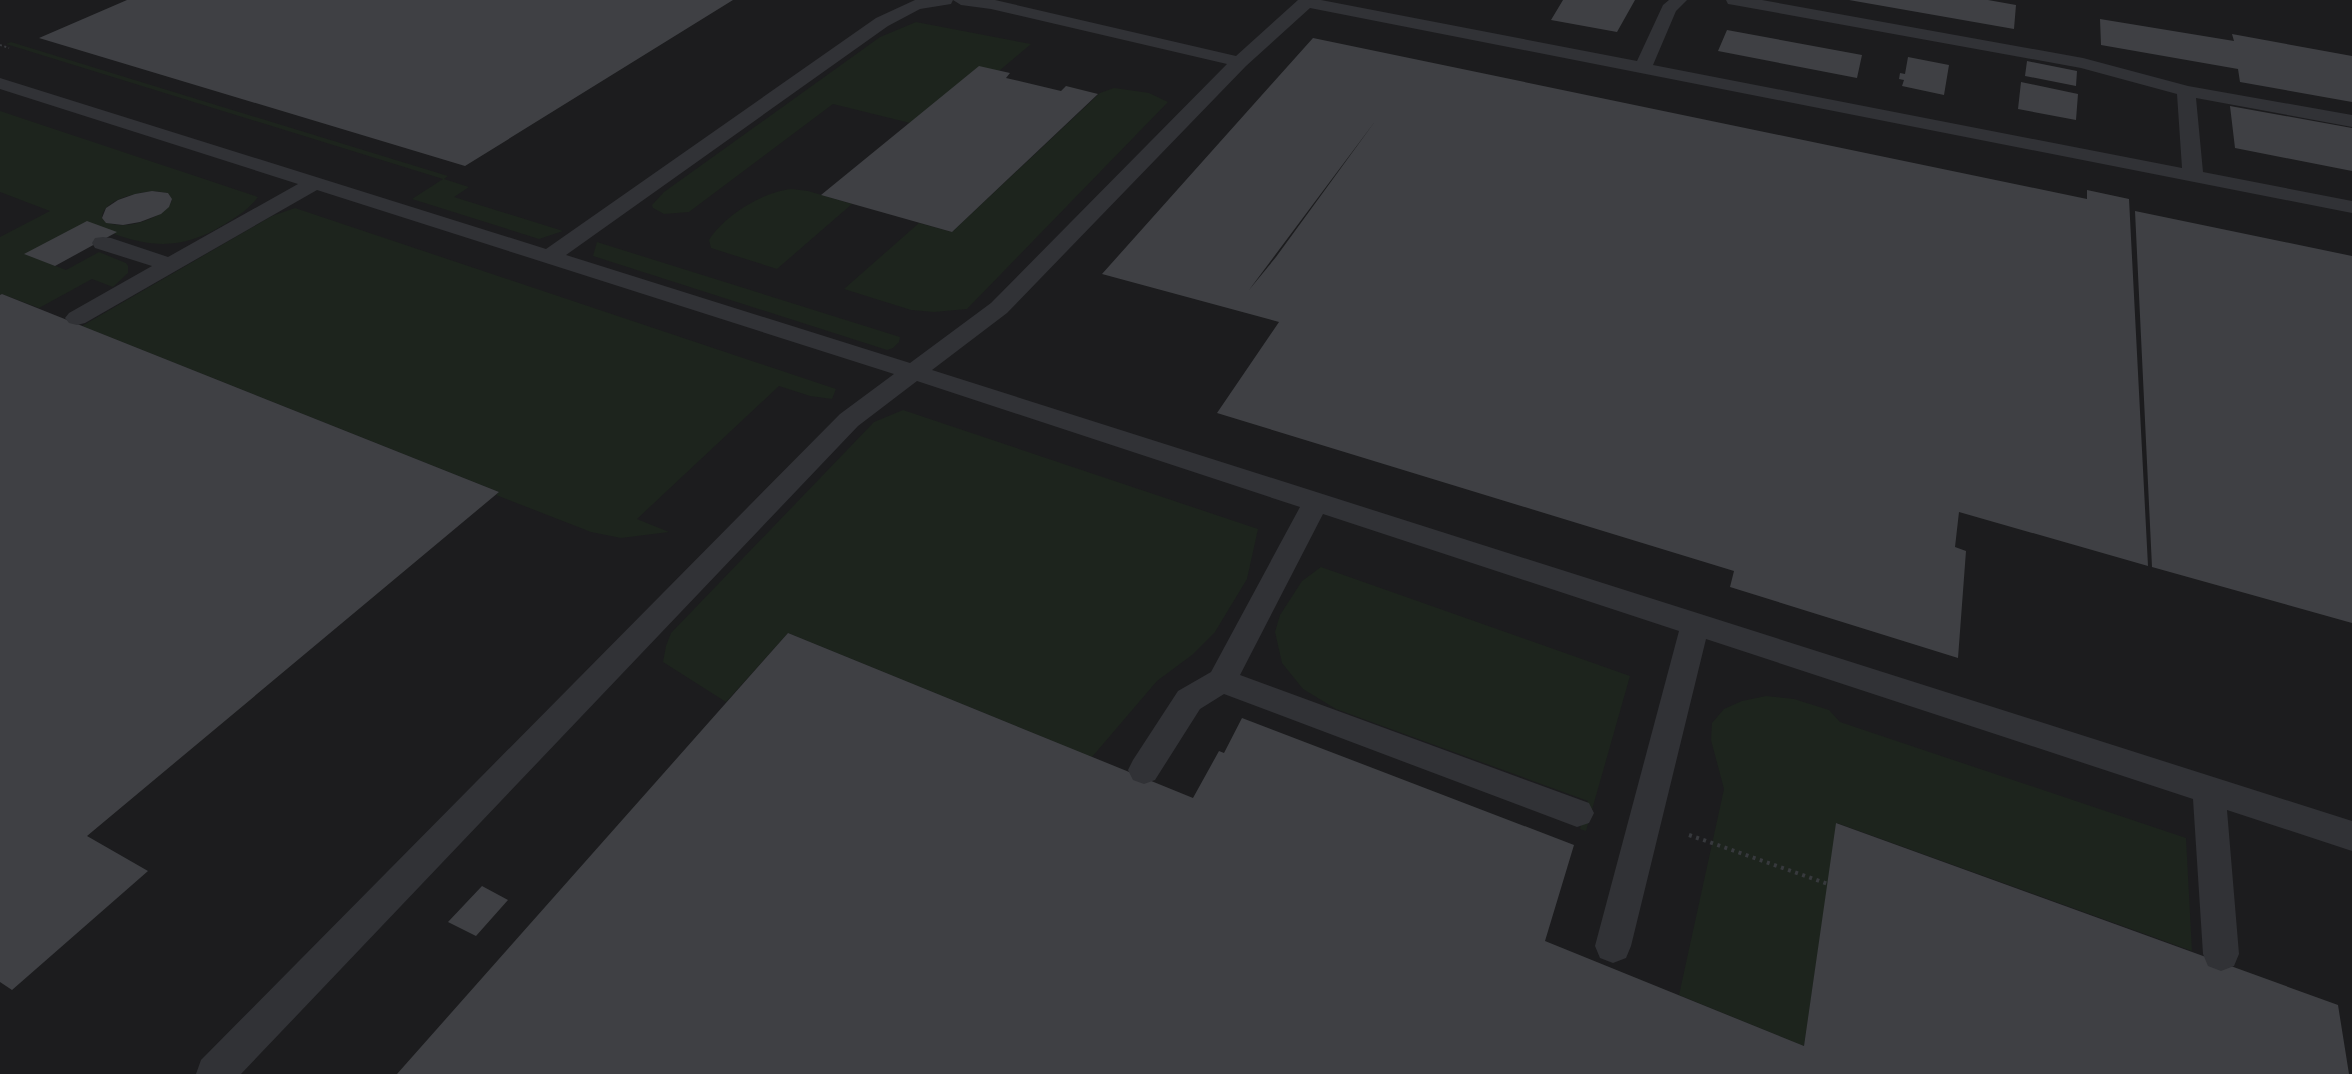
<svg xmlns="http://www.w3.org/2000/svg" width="2352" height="1074" font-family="'Space Grotesk',sans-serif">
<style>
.built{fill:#1c1c1e}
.green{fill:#1d241d;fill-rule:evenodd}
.building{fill:#3f4044;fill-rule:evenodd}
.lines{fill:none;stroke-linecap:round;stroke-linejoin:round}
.path-far1{stroke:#37393d;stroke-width:2;stroke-dasharray:2 2.5;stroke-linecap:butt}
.path{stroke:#37393d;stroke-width:4;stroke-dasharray:3 4.5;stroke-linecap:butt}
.lane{fill:#313236;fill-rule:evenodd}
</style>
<rect width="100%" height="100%" fill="#101011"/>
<!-- built -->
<path class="built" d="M0,0H2352V1074H0Z"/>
<!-- green -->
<path class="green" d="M916,22L1031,44L999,71L910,123L833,104L689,212L664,214L653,208L652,205L664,192L880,37Z
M11,42L448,176L444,179L469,187L454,197L563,231L539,239L412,199L443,179L6,44Z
M1114,88L1149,93L1168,102L967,309L934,312L911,310L844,289L919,223L952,232L1100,93Z
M0,111L258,197C249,209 238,216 225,224C186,248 156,249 114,234L116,232L25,254L66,270L99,252L126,263L128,266V273L113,287L92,279L39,308L2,294L0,295V237L50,211L0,192ZM155,191L168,193L172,200C167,219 115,235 102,218C102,199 140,192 155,191Z
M792,189L808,191L852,204L777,269L711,248L709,240C724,216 764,191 792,189Z
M295,208L836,389L832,399L810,396L779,386L637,519L669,532L621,538L591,532L496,495L499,492L82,326L272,216Z
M597,242L900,337L899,342L893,348L887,350L593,256Z
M903,410L1258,529L1247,579L1215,632L1192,655L1157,681L1092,757L788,633L726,702L663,662L666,646L671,633L874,422Z
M1321,567L1630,676L1586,831L1580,829L1588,801L1336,709L1303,689L1282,663L1275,632L1280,615L1302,581Z
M1766,696L1794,699L1829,710L1840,722L2186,838L2192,951L1837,823L1804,1046L1679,995L1724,789L1711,740L1712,723L1724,709L1742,701Z"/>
<!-- building -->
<path class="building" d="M127,0H733L465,166L39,38Z
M1563,0H1635L1617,32L1551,20Z
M1849,0H1988L2016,5L2014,29Z
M2100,19L2234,41L2232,34L2352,56V102L2240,82L2238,69L2101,45Z
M1727,30L1862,55L1857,78L1718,51Z
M1313,38L2087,199V190L2129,199L2148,566L1959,512L1955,547L1966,551L1958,658L1730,587L1734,571L1217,413L1279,322L1102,274ZM1376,120L1276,257L1249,290Z
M1908,57L1949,65L1944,95L1902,86L1904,80L1899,79L1900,73L1905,74Z
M2027,61L2077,71L2076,86L2025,76Z
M979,66L1010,73L1006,78L1061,91L1066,86L1098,94L952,232L821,195Z
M2021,82L2078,94L2076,120L2018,109Z
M2230,106L2352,128V171L2235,148Z
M152,191L168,193L172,199L169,207L161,214L140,222L123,225L106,223L102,218L106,208L118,200L135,194Z
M2135,211L2352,256V623L2152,567Z
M87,221L117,232L55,266L24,254Z
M2,294L499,492L87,836L148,871L12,990L0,982V295Z
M788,633L1193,798L1219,751L1224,753L1242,718L1574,845L1545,941L1804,1046L1836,823L2338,1005L2349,1074H397Z
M482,886L508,900L476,936L448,922Z"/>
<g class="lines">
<!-- path-far1 -->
<path class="path-far1" d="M0,45L9,48"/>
<!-- path -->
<path class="path" d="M1689,835L1828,884"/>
<!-- lane -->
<path class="lane" d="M915,0H995L1236,56L1298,0H1321L1637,61L1663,5L1669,0H1687L1676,11L1653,65L2182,168L2177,94L2081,68L1734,5L1728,4L1726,0H1762L2083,58L2188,86L2352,115V127L2196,98L2203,172L2352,201V213L1310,8L1246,66L1007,313L932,370L2352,821V851L2227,810L2239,954L2234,966L2221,971L2208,966L2203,954L2193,799L1706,639L1631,946L1626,958L1613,963L1600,958L1595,946L1679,631L1323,514L1240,675L1589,803L1594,813L1589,823L1577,827L1224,694L1200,709L1155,780L1144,784L1133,780L1128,770L1133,760L1178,691L1211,672L1300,507L917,381L858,426L241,1074H196L201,1060L840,414L894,374L317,190L85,323L77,325L69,323L65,318L69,313L152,266L95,248L92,243L95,238L103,237L111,238L168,257L298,184L0,89V78L546,249L876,18ZM953,0L961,5L991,9L1227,64L991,303L910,363L566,255L888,26L920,9L951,4Z"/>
</g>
</svg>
